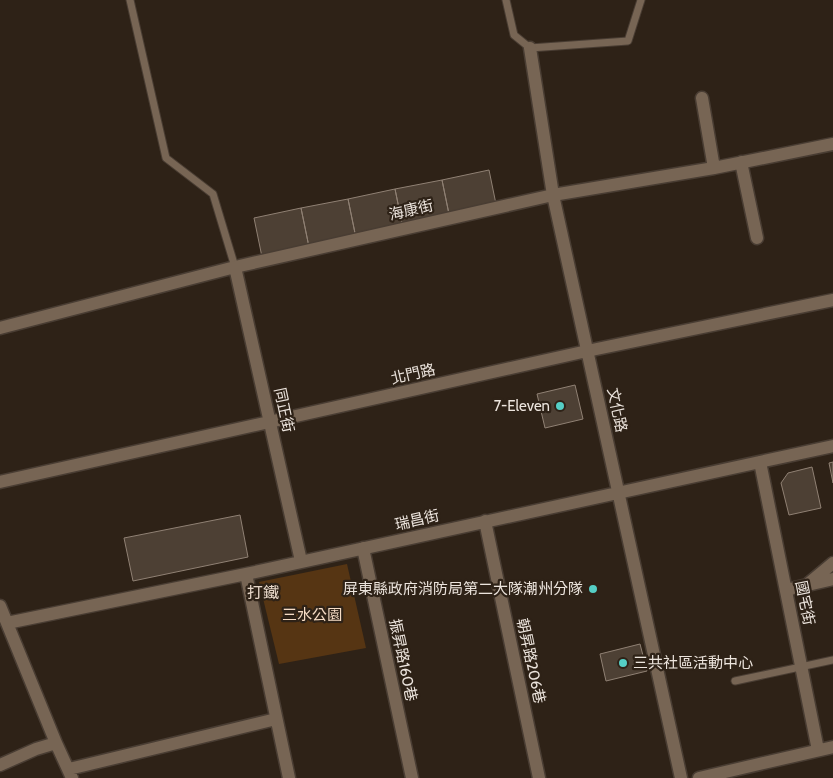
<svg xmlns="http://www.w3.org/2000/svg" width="833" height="778" font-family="Cabin,'Noto Sans TC',sans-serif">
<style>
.green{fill:#563513}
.building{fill:#4d4034;stroke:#908174}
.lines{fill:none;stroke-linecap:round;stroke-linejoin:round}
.lane-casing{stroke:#493d33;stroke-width:9}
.street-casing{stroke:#493d33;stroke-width:15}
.lane{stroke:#776554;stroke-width:7}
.street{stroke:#776554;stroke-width:12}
.poi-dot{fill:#55cec5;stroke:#2e2217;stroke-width:2}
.labels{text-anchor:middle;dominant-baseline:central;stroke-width:4.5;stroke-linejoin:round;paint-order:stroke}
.street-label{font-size:15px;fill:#ece4dd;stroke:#2e2217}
.poi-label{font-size:15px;fill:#ece4dd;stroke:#2e2217;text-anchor:end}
.park-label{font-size:15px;fill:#f6dcc5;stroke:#2e2217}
.neighbourhood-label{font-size:16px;fill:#e7d7c9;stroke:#2e2217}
</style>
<rect width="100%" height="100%" fill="#2e2217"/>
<!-- green -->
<path class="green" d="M347,564L366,648L279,664L259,582Z"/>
<!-- building -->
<path class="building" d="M489,170L497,209L450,219L442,180Z
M442,180L450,219L403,228L395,189Z
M395,189L403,228L356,238L348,199Z
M348,199L356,238L309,247L301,208Z
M301,208L309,247L262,257L254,218Z
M575,385L583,419L545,428L537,394Z
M833,462V483L829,463Z
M812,467L821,508L789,515L781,483L788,473Z
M240,515L248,557L133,581L124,538Z
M640,644L647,671L606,681L600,654Z"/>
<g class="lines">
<!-- lane casing -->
<g class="lane-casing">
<path id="lane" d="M130,0L166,158L213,194L235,267
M506,0L514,35L530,48L628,41L641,0
M735,681L833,660"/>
</g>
<!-- street casing -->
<g class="street-casing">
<path id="street" d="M530,48L553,195L681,778
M702,98L714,168
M741,162L757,238
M235,267L301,561
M0,328L235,267L553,195L714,168L833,144
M760,462L818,750
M0,482L587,351L833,300
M485,521L539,778
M363,548L412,778
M246,574L289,778
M809,583L833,563
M786,590L833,579
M0,606L56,743L72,778
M7,623L246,574L833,446
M0,765L36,749L56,743
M69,769L276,719
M699,778L833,747"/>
</g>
<!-- lane -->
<use href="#lane" class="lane"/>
<!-- street -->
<use href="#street" class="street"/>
</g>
<!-- markers -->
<g class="poi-dot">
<circle cx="560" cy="406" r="5"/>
<circle cx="593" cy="589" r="5"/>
<circle cx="623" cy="663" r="5"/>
</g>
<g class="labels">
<!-- street labels -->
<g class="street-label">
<text transform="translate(411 210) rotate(-13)">海康街</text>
<text transform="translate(413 374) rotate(-13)">北門路</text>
<text transform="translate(284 410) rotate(78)">同正街</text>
<text transform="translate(617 410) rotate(78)">文化路</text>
<text transform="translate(417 520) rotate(-13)">瑞昌街</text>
<text transform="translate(805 603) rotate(79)">國宅街</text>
<text transform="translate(403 660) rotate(78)">振昇路160巷</text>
<text transform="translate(531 661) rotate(78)">朝昇路206巷</text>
</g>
<!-- poi labels -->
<g class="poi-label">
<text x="550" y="406">7-Eleven</text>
<text x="583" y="589">屏東縣政府消防局第二大隊潮州分隊</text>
<text x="633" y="663" text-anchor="start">三共社區活動中心</text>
</g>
<!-- park labels -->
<g class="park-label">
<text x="312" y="615">三水公園</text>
</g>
<!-- neighbourhood labels -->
<g class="neighbourhood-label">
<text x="263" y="592">打鐵</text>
</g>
</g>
</svg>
